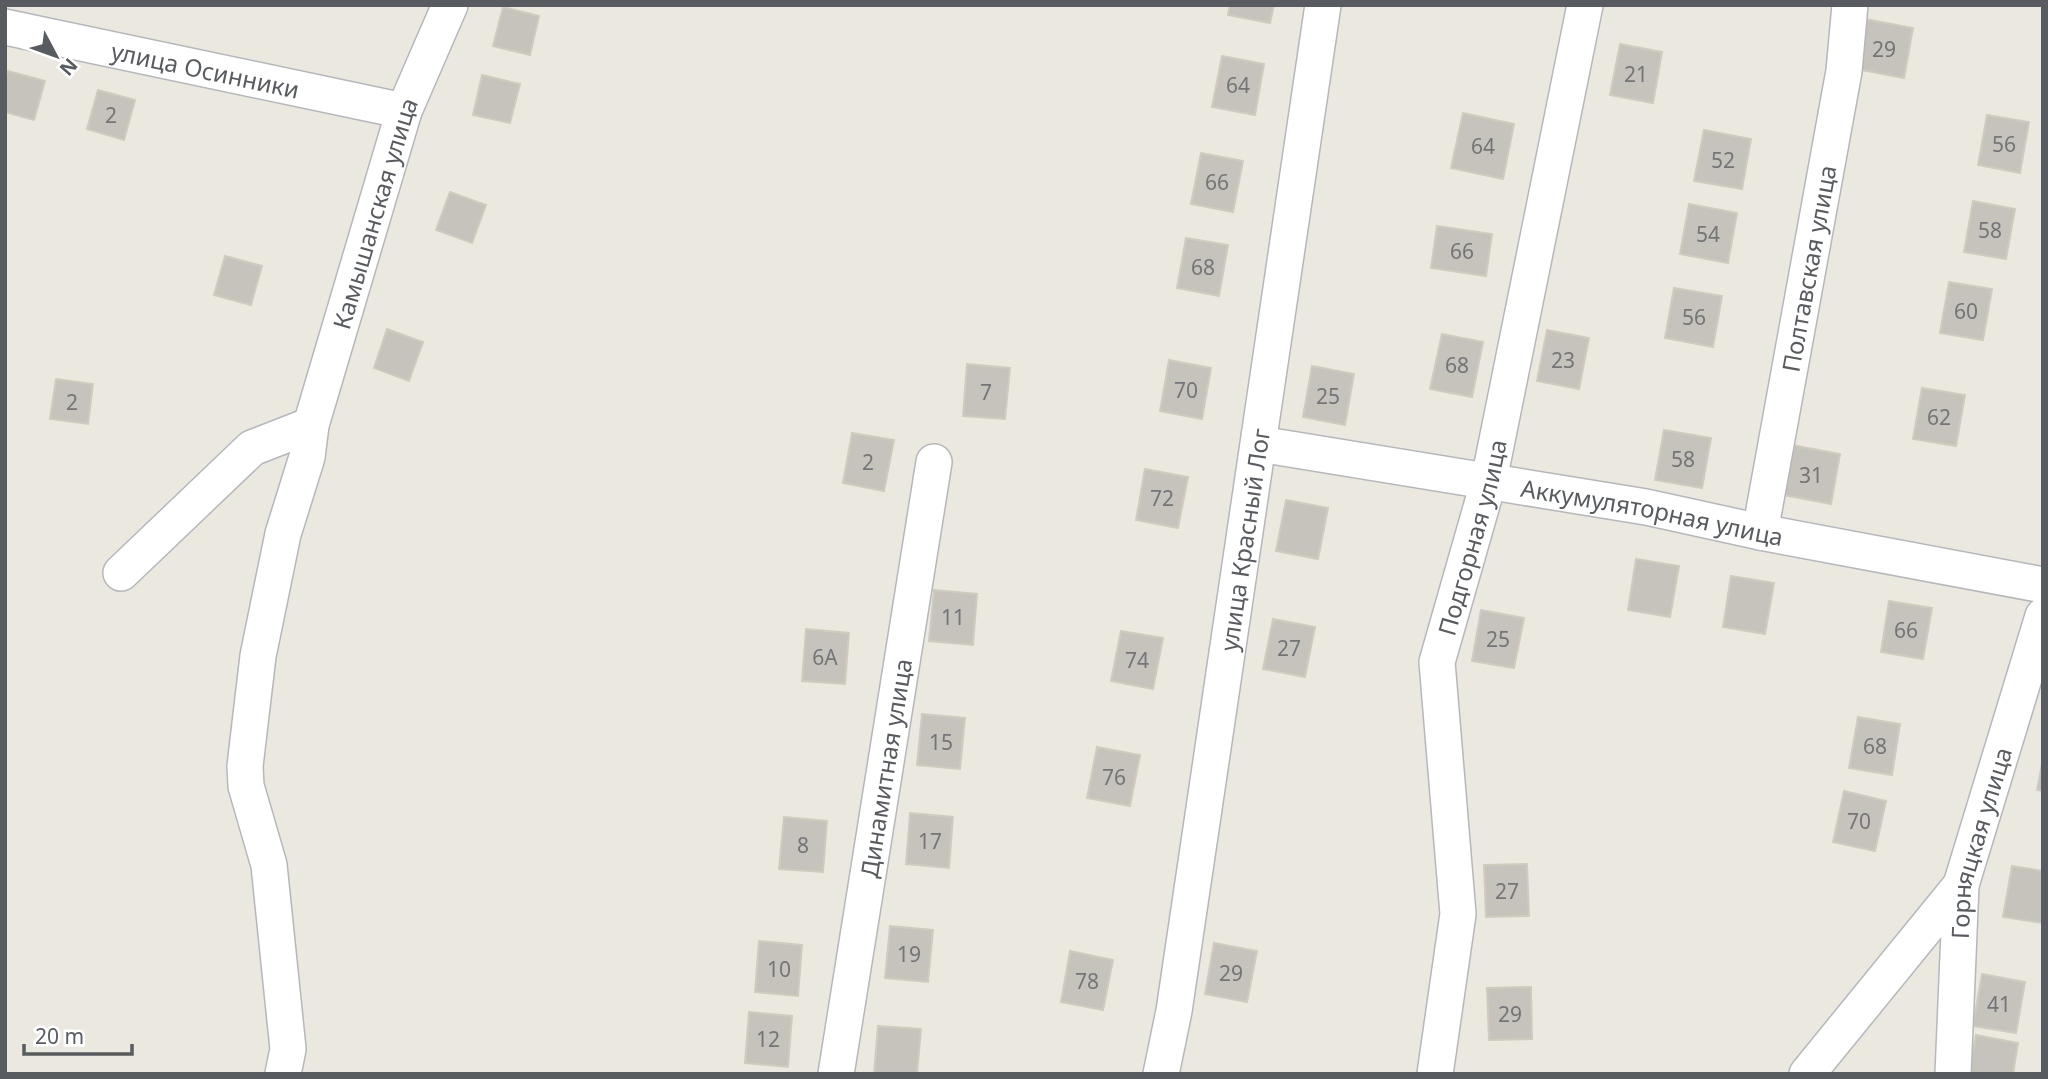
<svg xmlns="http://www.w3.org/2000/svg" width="2048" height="1079" font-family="'Noto Sans',sans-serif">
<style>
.building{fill:#c6c3bc;stroke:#cfcbbe;stroke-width:2}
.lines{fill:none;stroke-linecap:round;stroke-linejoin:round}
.minor-casing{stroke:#b5b7bc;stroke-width:38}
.minor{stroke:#fff;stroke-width:35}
.labels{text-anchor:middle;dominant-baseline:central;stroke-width:5;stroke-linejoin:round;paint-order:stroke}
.number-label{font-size:21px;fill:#747577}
.street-label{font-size:24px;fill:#585b60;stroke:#fff}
</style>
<rect width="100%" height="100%" fill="#ebe9df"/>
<!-- building -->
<path class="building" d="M1230,5H1274L1270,23L1228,15Z
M503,7L539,16L530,55L493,46Z
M1865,19L1913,28L1904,78L1856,69Z
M1620,44L1662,52L1653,103L1610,95Z
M1222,56L1264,64L1255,115L1212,107Z
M8,71L45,81L34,120L5,112V80Z
M482,75L520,84L510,123L473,115Z
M98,90L135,100L124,140L87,129Z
M1463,113L1514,124L1503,179L1451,168Z
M1987,115L2029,122L2020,173L1978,165Z
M1704,130L1751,139L1742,189L1694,181Z
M1201,153L1243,161L1233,212L1191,204Z
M450,192L486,205L472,243L436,230Z
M1973,201L2015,209L2006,259L1964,252Z
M1689,204L1737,213L1728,263L1680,254Z
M1437,226L1492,234L1486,276L1431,268Z
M1186,238L1228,245L1219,296L1177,288Z
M225,256L262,266L251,305L214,295Z
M1949,282L1992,289L1983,340L1940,333Z
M1674,288L1722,296L1713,347L1665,338Z
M387,329L423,342L409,381L374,368Z
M1547,330L1589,338L1579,389L1537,381Z
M1442,334L1483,342L1472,397L1430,389Z
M1169,360L1211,368L1202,419L1160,411Z
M967,364L1010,368L1005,419L963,416Z
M1312,366L1354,374L1345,425L1303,417Z
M56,379L93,384L88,424L50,419Z
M1922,388L1965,395L1956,446L1913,439Z
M1664,430L1711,438L1702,488L1655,480Z
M852,433L894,440L884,491L843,483Z
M1792,445L1840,454L1831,504L1783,495Z
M1145,469L1188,477L1178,528L1136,520Z
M1286,500L1328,508L1318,559L1276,551Z
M1636,559L1679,566L1670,617L1628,610Z
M1731,576L1774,583L1765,634L1723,627Z
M934,590L977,594L973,645L929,641Z
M1889,601L1932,608L1923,659L1881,652Z
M1481,610L1524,618L1514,668L1472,661Z
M1273,619L1315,627L1305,677L1263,669Z
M806,629L849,633L845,684L802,681Z
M1121,631L1163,638L1153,689L1111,681Z
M922,714L965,718L960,769L917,765Z
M1858,717L1900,724L1892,775L1849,768Z
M1097,747L1140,755L1130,806L1087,798Z
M2043,759V791L2037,790Z
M1844,791L1886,801L1875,851L1833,842Z
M910,813L953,817L949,868L906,864Z
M784,817L827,821L823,872L779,869Z
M1527,864L1529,916L1486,917L1484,865Z
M2012,866L2043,871V923L2003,917Z
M890,926L933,930L928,982L885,978Z
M759,941L802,945L798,996L755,992Z
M1214,943L1257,951L1247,1002L1205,994Z
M1070,951L1113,960L1103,1010L1061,1002Z
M1982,974L2025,982L2016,1033L1973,1026Z
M1531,987L1532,1039L1489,1040L1487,988Z
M749,1012L792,1016L788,1067L745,1063Z
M878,1026L921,1029L917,1074H874Z
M1976,1035L2018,1043L2013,1074H1969Z"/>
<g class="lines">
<!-- minor casing -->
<g class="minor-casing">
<g id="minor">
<path id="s1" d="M5,27L404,111"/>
<path id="s2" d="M1259,444L1646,507L1760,532L2043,585"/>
<path id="s3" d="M1760,532L1844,71L1850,5"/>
<path d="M121,573L252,448L311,425"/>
<path id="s4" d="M283,1074L288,1049L269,865L246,786L245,766L258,656L283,534L307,457L311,425L404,111L450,5"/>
<path id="s5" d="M836,1074L934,462"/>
<path id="s6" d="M1161,1074L1174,1011L1323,5"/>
<path id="s7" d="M1435,1074L1458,914L1437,662L1489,480L1585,5"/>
<path d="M1807,1074L1961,885"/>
<path id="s8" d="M1953,1074L1961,885L2043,616"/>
</g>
</g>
<!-- minor -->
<use href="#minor" class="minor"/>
</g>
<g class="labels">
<!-- number labels -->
<g class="number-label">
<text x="1884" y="49">29</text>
<text x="1636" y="74">21</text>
<text x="1238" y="85">64</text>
<text x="111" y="115">2</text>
<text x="2004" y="144">56</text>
<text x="1483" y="146">64</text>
<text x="1723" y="160">52</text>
<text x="1217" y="182">66</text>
<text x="1990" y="230">58</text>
<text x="1708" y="234">54</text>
<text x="1462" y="251">66</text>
<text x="1203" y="267">68</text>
<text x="1966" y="311">60</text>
<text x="1694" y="317">56</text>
<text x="1563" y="360">23</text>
<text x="1457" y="365">68</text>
<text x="1186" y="390">70</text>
<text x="986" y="392">7</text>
<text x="1328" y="396">25</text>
<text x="72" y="402">2</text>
<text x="1939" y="417">62</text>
<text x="1683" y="459">58</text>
<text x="868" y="462">2</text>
<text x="1811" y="475">31</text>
<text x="1162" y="498">72</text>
<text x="953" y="617">11</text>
<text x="1906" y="630">66</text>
<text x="1498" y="639">25</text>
<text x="1289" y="648">27</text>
<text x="825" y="657">6А</text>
<text x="1137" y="660">74</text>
<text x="941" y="742">15</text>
<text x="1875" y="746">68</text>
<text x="1114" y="777">76</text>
<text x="1859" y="821">70</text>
<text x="930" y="841">17</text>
<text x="803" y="845">8</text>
<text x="1507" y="891">27</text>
<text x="909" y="954">19</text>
<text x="779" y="969">10</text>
<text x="1231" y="973">29</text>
<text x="1087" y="981">78</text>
<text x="1999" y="1004">41</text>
<text x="1510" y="1014">29</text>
<text x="768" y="1039">12</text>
</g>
<!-- street labels -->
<g class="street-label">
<text stroke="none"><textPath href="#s1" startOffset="205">улица Осинники</textPath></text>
<text stroke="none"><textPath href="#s4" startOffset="882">Камышанская улица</textPath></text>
<text stroke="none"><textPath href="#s3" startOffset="268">Полтавская улица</textPath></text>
<text stroke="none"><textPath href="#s2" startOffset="399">Аккумуляторная улица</textPath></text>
<text stroke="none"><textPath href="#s7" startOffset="544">Подгорная улица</textPath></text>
<text stroke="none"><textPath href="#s6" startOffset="541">улица Красный Лог</textPath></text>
<text stroke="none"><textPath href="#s5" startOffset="310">Динамитная улица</textPath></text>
<text stroke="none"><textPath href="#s8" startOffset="234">Горняцкая улица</textPath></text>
</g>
</g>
<!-- border -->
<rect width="2048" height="1079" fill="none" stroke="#585b60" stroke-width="14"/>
<!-- north arrow -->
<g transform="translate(56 56) rotate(131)" stroke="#ffffff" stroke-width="5" paint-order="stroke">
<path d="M0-5L12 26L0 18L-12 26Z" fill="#585b60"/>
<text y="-10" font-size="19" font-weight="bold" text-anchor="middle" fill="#585b60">N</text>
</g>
<!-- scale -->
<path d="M24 1044v10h108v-10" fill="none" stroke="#585b60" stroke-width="3.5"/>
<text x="35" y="1044" font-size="21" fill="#585b60" stroke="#ffffff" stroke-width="5" paint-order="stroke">20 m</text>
</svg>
